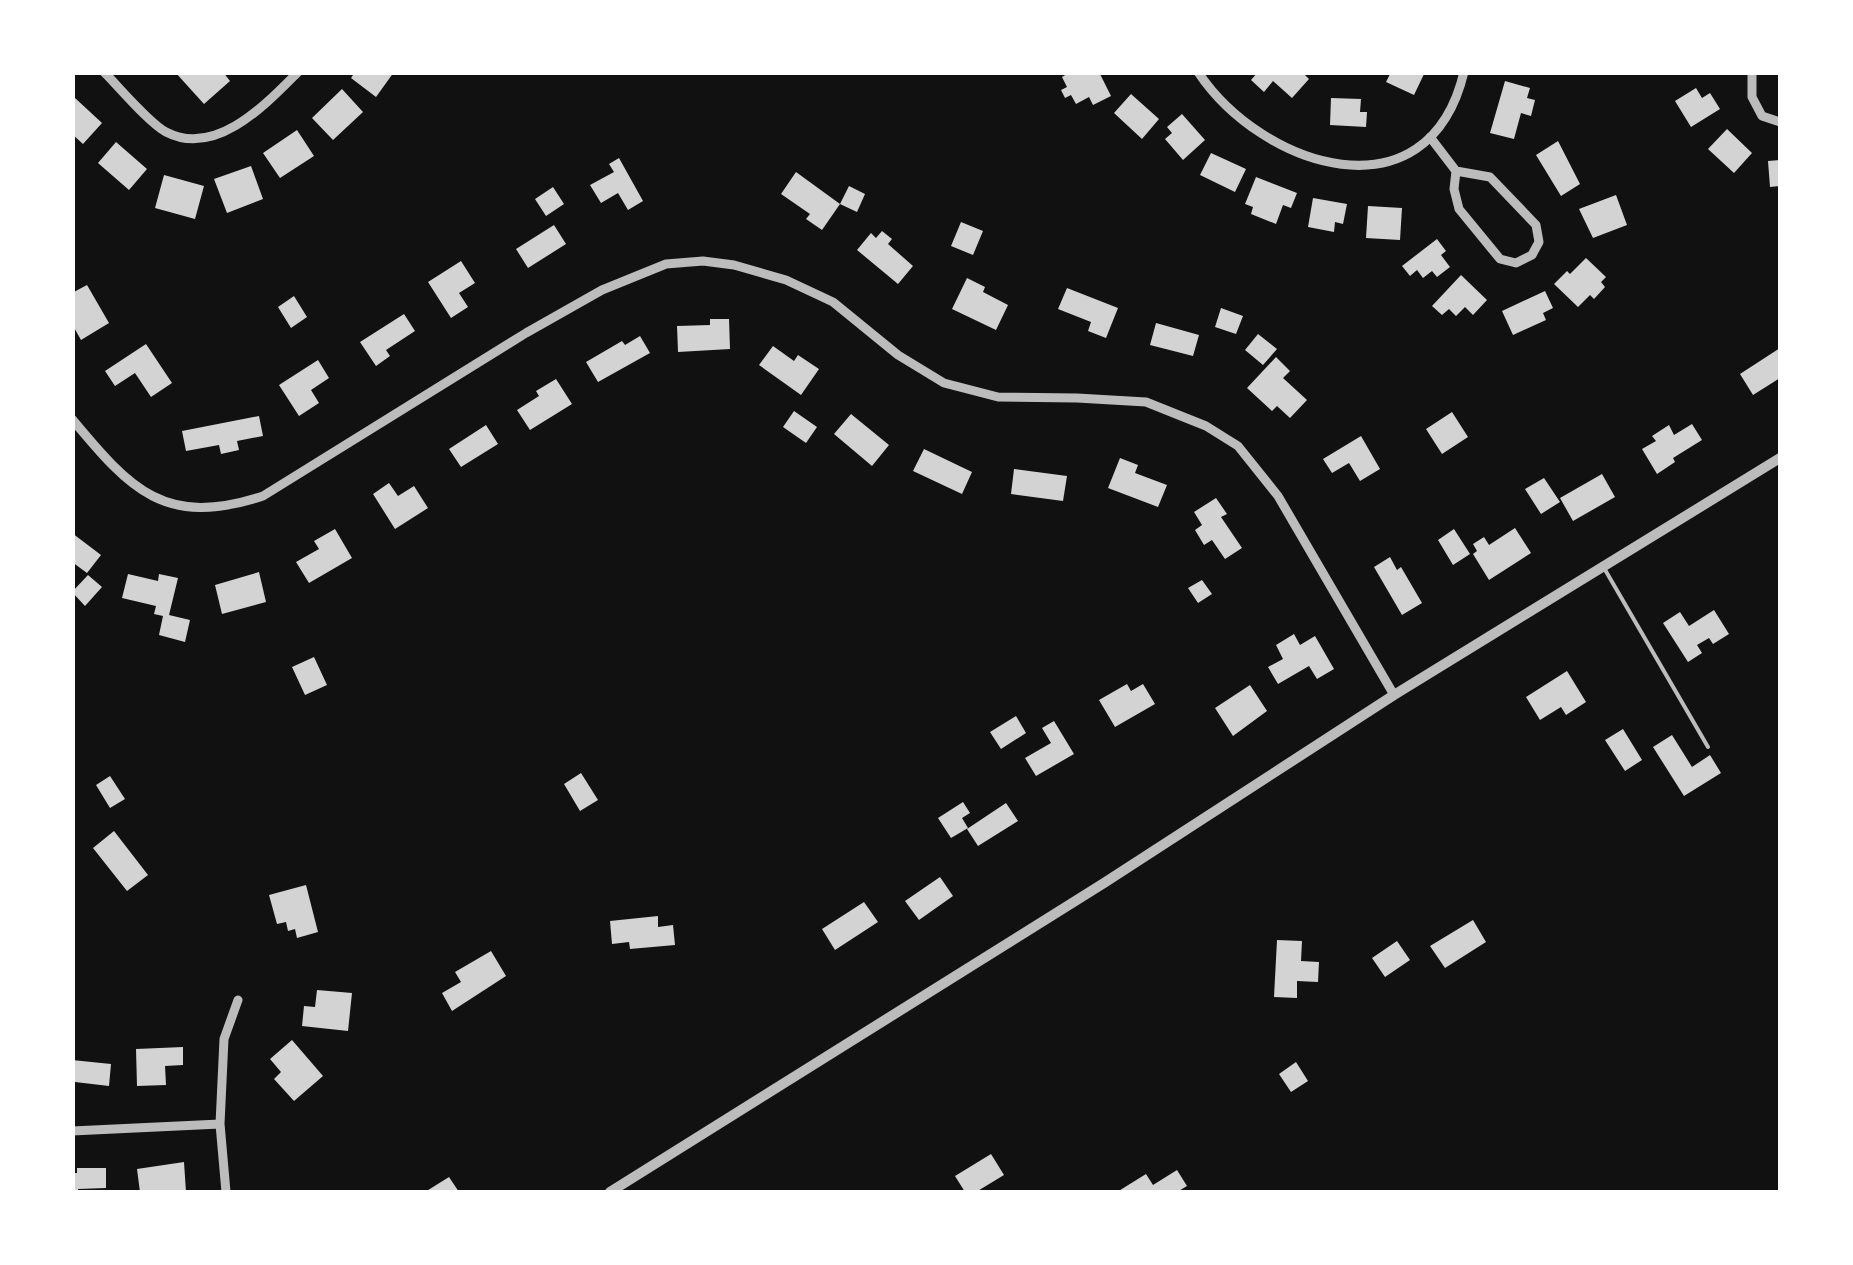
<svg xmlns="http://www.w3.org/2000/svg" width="1853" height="1265" font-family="Figtree,sans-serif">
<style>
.building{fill:#d3d3d3}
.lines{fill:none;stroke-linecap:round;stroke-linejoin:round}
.service{stroke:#bcbcbc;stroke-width:4}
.minor{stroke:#bcbcbc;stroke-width:9}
.tertiary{stroke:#bcbcbc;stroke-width:10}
</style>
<rect width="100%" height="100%" fill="#111"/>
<!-- building -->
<path class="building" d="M175,72H223L230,81L204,104Z
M355,72H394L376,97L351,78Z
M1070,72H1099L1111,96L1093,105L1089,97L1076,104L1071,95L1065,98L1061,90L1067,87L1062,77Z
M1258,72H1302L1309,79L1292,98L1273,81L1264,92L1251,80Z
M1391,72H1425L1414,95L1386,82Z
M1505,81L1530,88L1527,98L1535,100L1531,116L1521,113L1514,139L1490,133Z
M1696,88L1702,98L1710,93L1720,109L1691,127L1675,101Z
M342,89L363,112L333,140L312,118Z
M1131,94L1159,119L1142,139L1114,113Z
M75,98L102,123L83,144L72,134Z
M1331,98L1361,99L1360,112H1367L1366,127L1330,125Z
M1182,114L1205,140L1183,160L1165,139L1172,133L1167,127Z
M1727,129L1752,153L1734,173L1708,149Z
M297,130L314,156L280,178L263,153Z
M1558,141L1580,184L1561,196L1536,155Z
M116,142L147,169L129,190L98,163Z
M1211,153L1246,169L1235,192L1200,175Z
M619,158L643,201L628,210L618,193L601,203L590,185L614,172L609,164Z
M1780,160V186L1770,187L1768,161Z
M251,166L263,199L227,213L214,179Z
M796,172L840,204L822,230L806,219L810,214L781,194Z
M164,175L204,186L195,219L155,208Z
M1256,177L1297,193L1291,208L1283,205L1276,224L1251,214L1253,207L1245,204Z
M849,186L865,194L857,212L840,204Z
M553,187L564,204L546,216L535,199Z
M1616,195L1627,225L1593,238L1579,209Z
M1313,198L1347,204L1343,224L1335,222L1334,232L1308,227Z
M1368,206L1402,208L1400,240L1366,238Z
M961,222L983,231L973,255L951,246Z
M554,225L566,244L528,268L516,249Z
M882,231L892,239L888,244L913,266L898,284L857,250L871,233L876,238Z
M1437,239L1446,251L1441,255L1450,267L1437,277L1432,271L1423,278L1417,270L1410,276L1402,266Z
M1586,258L1606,277L1601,282L1605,287L1594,299L1590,295L1578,307L1554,284L1567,271L1570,274Z
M461,261L475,283L459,293L468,307L451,318L428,282Z
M1461,275L1487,300L1473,315L1465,307L1456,316L1449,309L1442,315L1432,306Z
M967,278L985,287L983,292L1008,305L996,330L952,309Z
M87,285L109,323L81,340L72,324V293Z
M1067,288L1118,308L1106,338L1088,331L1091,322L1058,309Z
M1545,291L1553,308L1543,313L1546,320L1513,335L1502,311Z
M294,296L307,317L291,328L278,307Z
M1221,308L1243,316L1236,334L1215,327Z
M404,314L415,331L386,350L390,356L376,366L360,342Z
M710,319H729L730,349L678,352L677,326L710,325Z
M1156,323L1199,335L1193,356L1150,345Z
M1258,334L1277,349L1263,365L1245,350Z
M640,336L650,353L598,382L586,362L622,341L625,345Z
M146,344L172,383L151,397L135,373L115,386L105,371Z
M773,346L794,361L798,355L819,369L801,395L759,365Z
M1780,348V378L1753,395L1740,374Z
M1276,357L1290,371L1283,378L1307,400L1290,418L1277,406L1272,411L1247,388Z
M318,360L329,378L311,390L319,403L299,416L279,385Z
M556,379L572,404L530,430L517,410L539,396L536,391Z
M794,411L817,427L806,443L783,427Z
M1452,412L1468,437L1442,454L1426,429Z
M851,414L889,445L872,466L834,434Z
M259,416L263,436L237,441L239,450L221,454L219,445L186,451L182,431Z
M1692,424L1702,440L1673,458L1675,462L1657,474L1642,449L1656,441L1652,436L1669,425L1674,435Z
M486,425L498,444L461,467L449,449Z
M1361,436L1380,469L1360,481L1349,463L1332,473L1323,459Z
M924,449L972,472L962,494L913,471Z
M1120,458L1138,465L1135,473L1167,485L1158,507L1108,488Z
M1014,469L1067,476L1063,501L1011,494Z
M1602,474L1615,497L1573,521L1560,498Z
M1544,478L1560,502L1541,514L1525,489Z
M389,483L398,496L414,486L428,508L395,529L373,494Z
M1216,498L1227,514L1221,517L1242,548L1225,559L1212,540L1204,545L1195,530L1202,525L1194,512Z
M1515,528L1531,553L1489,580L1473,554L1477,551L1473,544L1484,537L1489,545Z
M335,529L352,558L309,583L296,562L319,549L314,541Z
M1454,529L1470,554L1453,565L1438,540Z
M72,533L101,555L87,573L72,562Z
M1390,557L1397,570L1401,567L1422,603L1402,615L1374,567Z
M259,572L266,602L222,614L215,585Z
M128,574L158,581L159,574L178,578L169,615L190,620L185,642L159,635L163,616L154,614L156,606L122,598Z
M88,575L102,587L85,606L72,592Z
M1202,580L1212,594L1198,603L1188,588Z
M1714,610L1729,634L1713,644L1709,638L1697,645L1702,653L1688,662L1663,623L1680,612L1689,626Z
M1294,634L1300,645L1315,636L1334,669L1317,679L1309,666L1278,684L1268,667L1283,659L1276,645Z
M314,657L327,685L305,695L292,667Z
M1567,671L1586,702L1566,715L1561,707L1540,720L1526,697Z
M1127,684L1131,691L1143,684L1155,704L1115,727L1099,700Z
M1250,685L1267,711L1233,736L1215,708Z
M1016,716L1026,733L1001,749L990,732Z
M1054,721L1074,754L1036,776L1025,758L1051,743L1042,728Z
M1623,729L1642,760L1625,771L1605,740Z
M1672,735L1692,767L1710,755L1721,773L1684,796L1653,747Z
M581,773L598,800L580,811L564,784Z
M110,776L125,799L110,808L96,785Z
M963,802L970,813L962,818L968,828L951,838L938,818Z
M1006,803L1018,821L978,846L967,829Z
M114,831L148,875L127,891L93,848Z
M940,877L953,896L919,920L905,901Z
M306,885L318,932L297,938L295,929L288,931L286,922L277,924L269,895Z
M864,902L878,922L835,950L822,929Z
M658,916V927L673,925L675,945L630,949L629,942L612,944L610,921Z
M1473,920L1486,942L1445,968L1430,946Z
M1277,940L1302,941L1301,961L1319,962L1318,982L1297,981V998L1274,997Z
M1397,941L1410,960L1385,977L1372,958Z
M491,951L506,976L452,1011L442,993L461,982L455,972Z
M317,990L352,993L348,1031L302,1026L304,1006L315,1007Z
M292,1040L323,1076L294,1101L274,1079L281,1072L270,1059Z
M183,1047V1065L165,1066L166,1085L137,1086L136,1049Z
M72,1060L111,1064L109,1086L75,1082Z
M1296,1062L1308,1081L1291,1092L1279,1074Z
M991,1154L1004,1175L976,1192H965L955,1176Z
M184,1162L186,1192H140L137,1169Z
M77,1168H106V1188L78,1189V1192H72V1173H77Z
M1177,1170L1187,1186L1177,1192H1117L1146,1174L1153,1185Z
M449,1177L459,1192H425Z"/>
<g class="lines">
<!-- service -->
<path class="service" d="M1604,568L1708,747"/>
<!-- minor -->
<path class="minor" d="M104,72C119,87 149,123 166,132C216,158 266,104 298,72
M1198,72C1262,168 1428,222 1464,72
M1752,72V97L1762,116L1780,122
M1430,137L1456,171L1454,189L1459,209L1500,259L1516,263L1532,255L1539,242L1536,225L1490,177L1456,171
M72,419C131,490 165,528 263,496L526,333L602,290L666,264L703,261L734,265L786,280L833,302L898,355L944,383L998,397L1077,398L1146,402L1206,426L1238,446L1278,496L1394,695
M72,1131L220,1124
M226,1192L220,1124L224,1039L238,1000"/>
<!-- tertiary -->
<path class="tertiary" d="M610,1192L1104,883L1394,695L1780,458"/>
</g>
<!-- border -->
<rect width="1853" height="1265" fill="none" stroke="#ffffff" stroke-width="150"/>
</svg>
